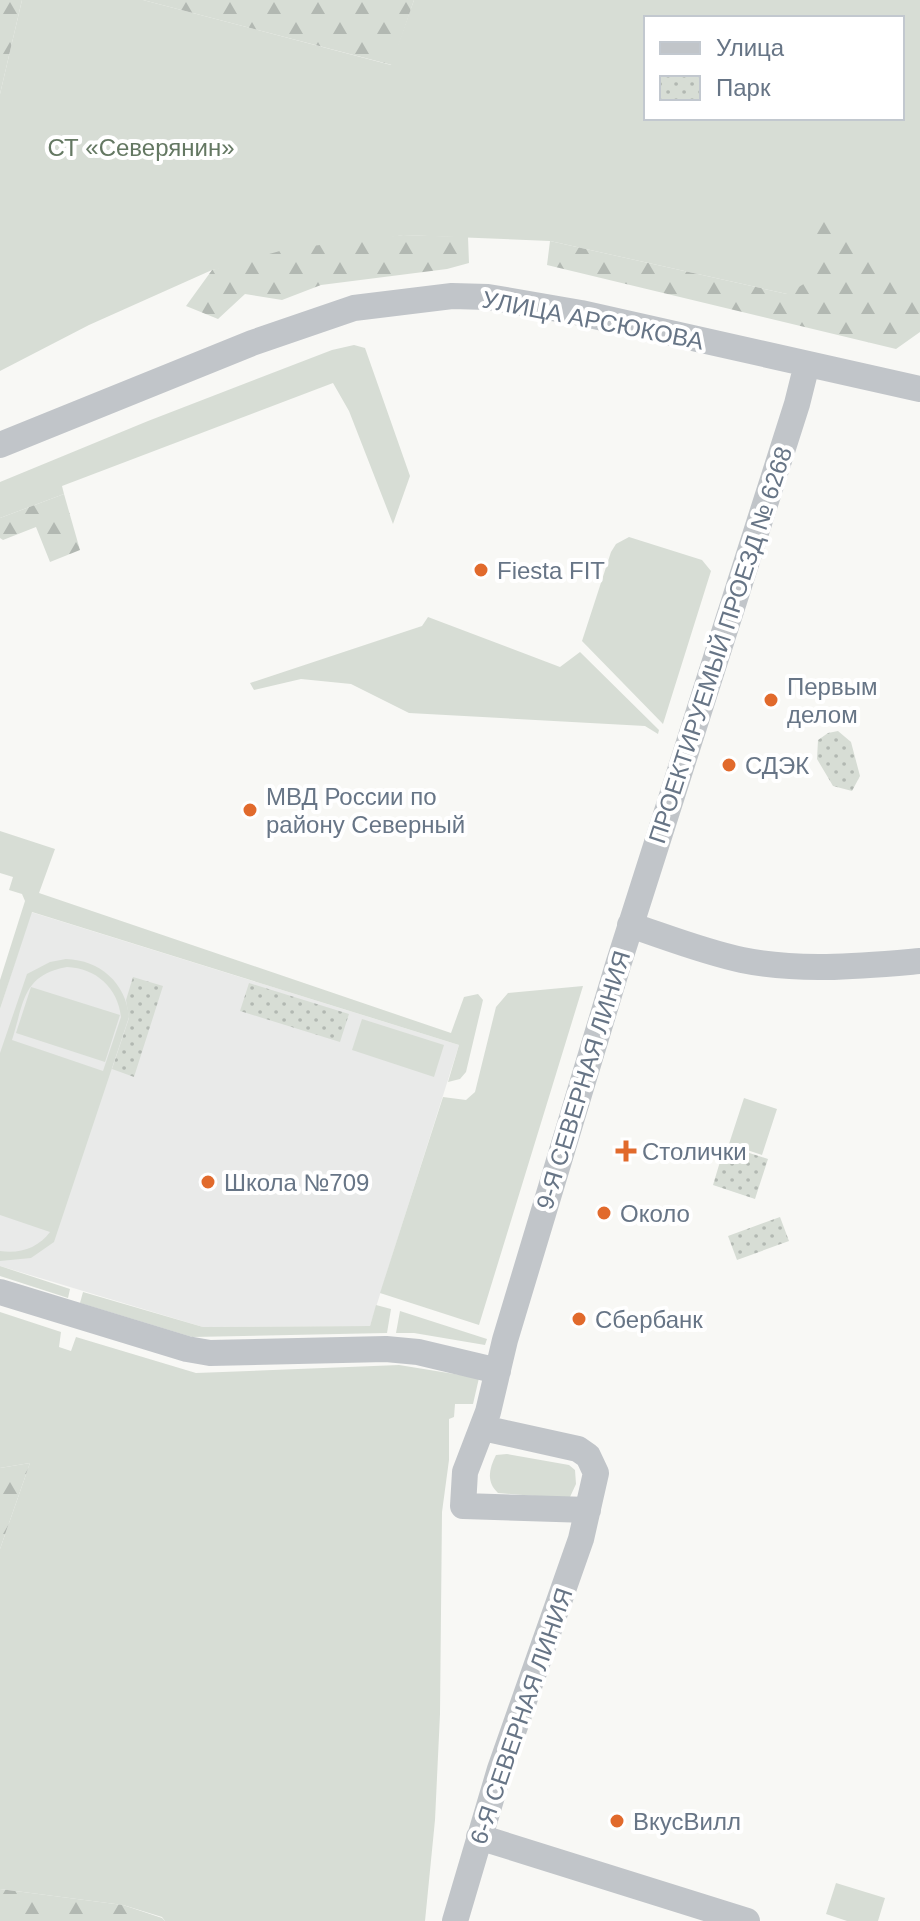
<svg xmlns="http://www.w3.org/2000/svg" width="920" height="1921" font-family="Helvetica,sans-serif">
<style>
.built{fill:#e9eae9}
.green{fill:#d7ddd5;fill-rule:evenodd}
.forest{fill:url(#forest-firs)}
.park{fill:url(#park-dots)}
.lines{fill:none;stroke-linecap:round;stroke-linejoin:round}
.minor{stroke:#c1c5c9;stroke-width:26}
.poi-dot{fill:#e16a2c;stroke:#fff;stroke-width:3}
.labels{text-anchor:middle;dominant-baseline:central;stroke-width:8;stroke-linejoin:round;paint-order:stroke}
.park-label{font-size:24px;fill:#647862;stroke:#fff}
.street-label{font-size:24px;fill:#677586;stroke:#fff}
.poi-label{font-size:24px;fill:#677586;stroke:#fff;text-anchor:start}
</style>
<defs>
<pattern id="forest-firs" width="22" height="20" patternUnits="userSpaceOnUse" patternTransform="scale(2)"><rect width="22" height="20" fill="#d7ddd5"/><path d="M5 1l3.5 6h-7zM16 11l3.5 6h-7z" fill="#b2b8b2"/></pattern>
<pattern id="park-dots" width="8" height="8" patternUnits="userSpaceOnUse" patternTransform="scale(2)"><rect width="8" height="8" fill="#d7ddd5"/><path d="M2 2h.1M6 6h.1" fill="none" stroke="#b2b8b2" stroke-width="1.8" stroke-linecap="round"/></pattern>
</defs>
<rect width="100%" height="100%" fill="#f8f8f5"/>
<!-- built -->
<path class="built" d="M31,912L459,1045L370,1326L203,1327L0,1266V1009Z"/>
<!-- green -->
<path class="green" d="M22,0H143L391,65L414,0H920V304L787,294L550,241L403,235L212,270L89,325L0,371V94ZM646,18H902V118H646Z
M354,345L365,348L410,476L393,524L349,411L333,383L62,486L64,494L0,518V482L148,421L332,350Z
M629,537L702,560L711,571L663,724L582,641L611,552L616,544Z
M428,617L560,667L580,652L659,730L658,734L645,726L409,713L351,684L301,679L254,690L250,683L422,626Z
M0,831L55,849L39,893L451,1033L464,997L478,994L483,1000L466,1072L460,1079L448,1082L459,1045L32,912L0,1009V980L25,901L22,894L9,890L13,877L0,873Z
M66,959C100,960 126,983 129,1017L54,1242L31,1258L0,1261V1251C20,1254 38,1248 50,1232L0,1215V1053L27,974L50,962ZM67,967C96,968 118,988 121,1017L103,1071L12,1040C24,1003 22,975 67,967Z
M583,986L479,1325L380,1293L443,1097L466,1100L475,1092L496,1007L508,993Z
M31,987L120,1015L105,1062L16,1033Z
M362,1019L444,1045L434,1077L352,1050Z
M744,1098L777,1109L762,1155L729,1144Z
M0,1266L70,1289L68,1298L0,1276Z
M83,1292L203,1327L370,1326L376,1305L391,1309L387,1333L192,1337L80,1303Z
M400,1311L487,1339L485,1345L414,1333H396Z
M0,1312L61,1332L59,1347L71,1351L76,1337L196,1373L399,1365L479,1378L473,1404H455L454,1417L449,1419V1460L442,1512L440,1714L435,1820L425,1921H165L162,1917L123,1905L0,1889V1549L30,1463L0,1468Z
M507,1454L569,1465L575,1470L576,1484L570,1497L559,1498L498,1493C486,1482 489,1469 496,1455Z
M836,1883L885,1898L878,1921H847L826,1914Z"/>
<!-- forest -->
<path class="forest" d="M0,0H22L0,94Z
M143,0H414L392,65Z
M829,210L845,237L878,269L920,283V332L896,349L547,265L550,241L787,294L812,279L809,216Z
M403,235L468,237L469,263L447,269L321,285L282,300L245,294L218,319L186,306L212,270L287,249Z
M64,494L80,550L50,562L36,527L3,540L0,538V518Z
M30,1463L0,1549V1468Z
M0,1889L123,1905L162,1918L165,1921H0Z"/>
<!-- park -->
<path class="park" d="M838,731L851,742L860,776L852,791L833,786L817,759L818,740L828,733Z
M133,977L163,986L134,1077L112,1069L129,1018L126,1000Z
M249,983L349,1014L340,1042L240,1011Z
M725,1145L768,1159L755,1199L713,1185Z
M780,1217L789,1241L737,1260L728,1236Z"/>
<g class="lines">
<!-- minor -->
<path class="minor" d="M0,445L252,343L354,308L452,296L488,297L581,313L920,389
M630,925C666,937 704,952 742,960C800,972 861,966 920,961
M0,1292L187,1349L210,1353L386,1349L418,1352L498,1371
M588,1510L463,1506L465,1472L488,1412L505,1340L618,965L797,404L807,364
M479,1837L747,1921
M455,1921L500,1769L581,1539L596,1473L588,1456L578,1449L483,1428"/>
</g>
<!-- markers -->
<g class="poi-dot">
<circle cx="481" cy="570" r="8"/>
<circle cx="771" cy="700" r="8"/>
<circle cx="729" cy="765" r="8"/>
<circle cx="250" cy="810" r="8"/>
<path d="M622 1139h8v8h8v8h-8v8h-8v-8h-8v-8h8z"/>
<circle cx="208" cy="1182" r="8"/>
<circle cx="604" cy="1213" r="8"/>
<circle cx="579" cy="1319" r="8"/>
<circle cx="617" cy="1821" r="8"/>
</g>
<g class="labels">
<!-- park labels -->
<g class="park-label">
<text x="141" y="147">СТ «Северянин»</text>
</g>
<!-- street labels -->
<g class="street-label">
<text transform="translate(593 320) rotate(11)">УЛИЦА АРСЮКОВА</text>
<text transform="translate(720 645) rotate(-72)">ПРОЕКТИРУЕМЫЙ ПРОЕЗД № 6268</text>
<text transform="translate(583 1080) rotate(-73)">9-Я СЕВЕРНАЯ ЛИНИЯ</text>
<text transform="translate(521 1716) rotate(-71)">6-Я СЕВЕРНАЯ ЛИНИЯ</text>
</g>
<!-- poi labels -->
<g class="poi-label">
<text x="497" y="570">Fiesta FIT</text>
<text x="787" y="686">Первым<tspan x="787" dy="28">делом</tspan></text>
<text x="745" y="765">СДЭК</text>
<text x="266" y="796">МВД России по<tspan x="266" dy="28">району Северный</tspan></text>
<text x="642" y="1151">Столички</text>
<text x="224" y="1182">Школа №709</text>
<text x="620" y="1213">Около</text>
<text x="595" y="1319">Сбербанк</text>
<text x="633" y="1821">ВкусВилл</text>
</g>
</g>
<!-- legend -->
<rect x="644" y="16" width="260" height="104" fill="#ffffff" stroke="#c2c8cf" stroke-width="2"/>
<rect x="660" y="42" width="40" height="12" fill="#c1c5c9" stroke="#c2c8cf" stroke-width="2"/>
<text x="716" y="56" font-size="24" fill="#677586">Улица</text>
<rect x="660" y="76" width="40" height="24" fill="url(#park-dots)" stroke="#c2c8cf" stroke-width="2"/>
<text x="716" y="96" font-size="24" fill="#677586">Парк</text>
</svg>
